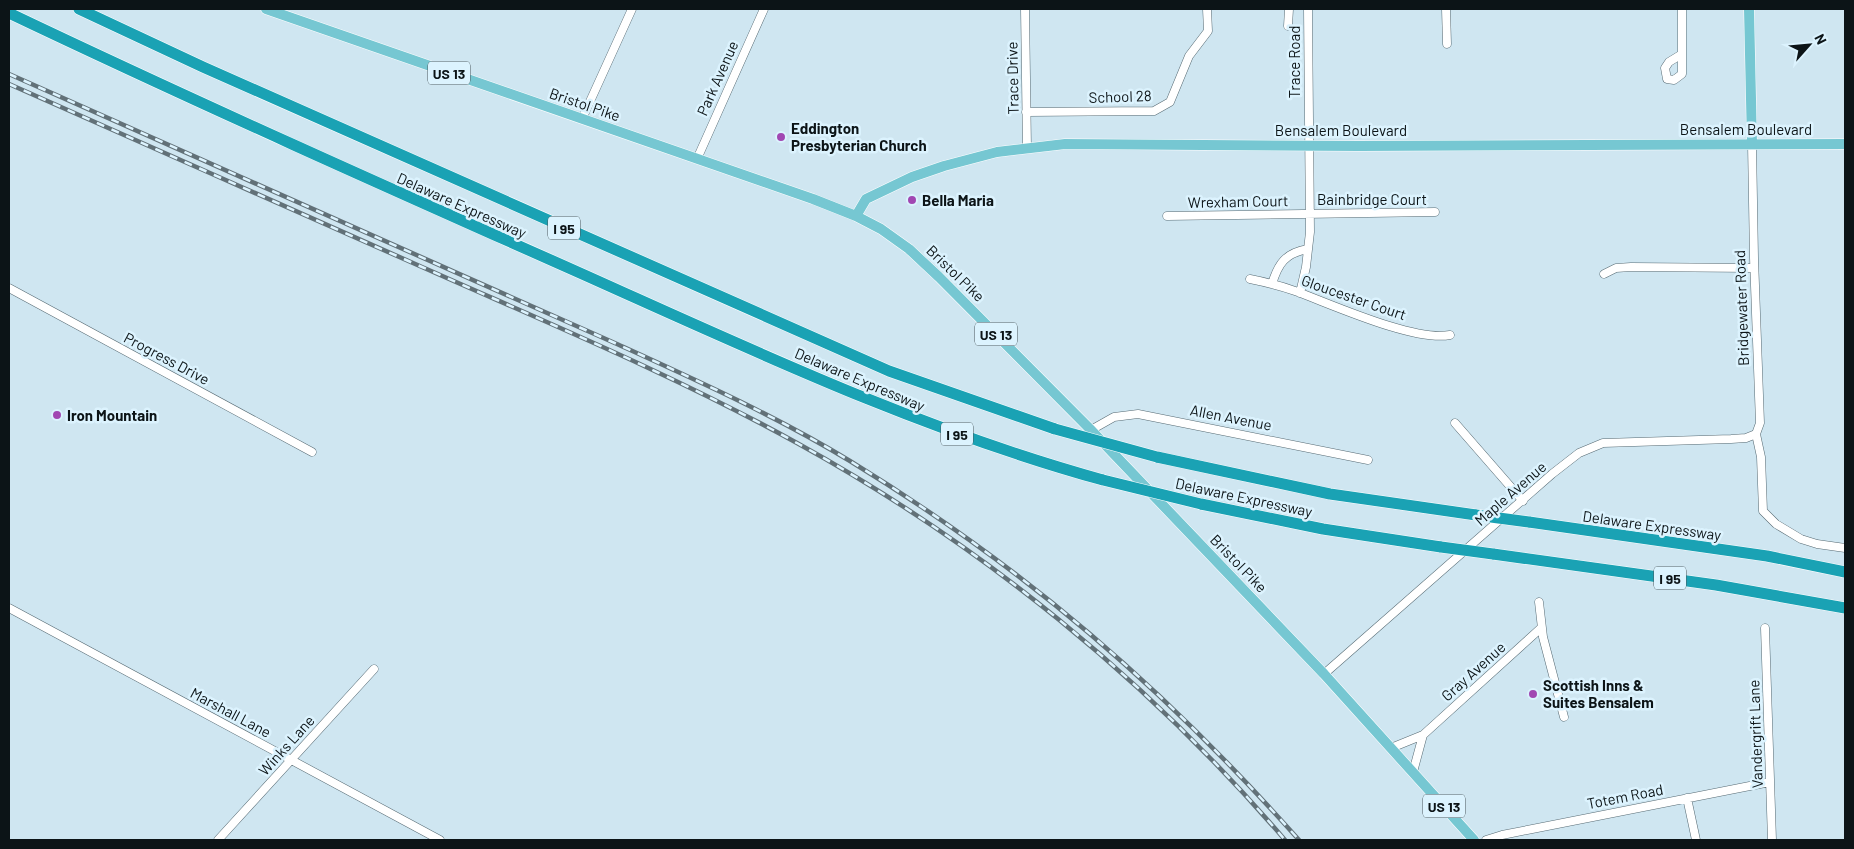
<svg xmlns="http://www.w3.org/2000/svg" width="1854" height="849" font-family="Barlow,sans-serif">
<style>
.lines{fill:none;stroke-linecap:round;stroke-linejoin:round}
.minor-casing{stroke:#566a73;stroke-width:9}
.major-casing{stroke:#fff;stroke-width:11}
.highway-casing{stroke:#fff;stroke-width:12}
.minor{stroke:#fff;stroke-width:8}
.major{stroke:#76c7d2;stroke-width:10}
.highway{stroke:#1aa2b4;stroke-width:11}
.rail-casing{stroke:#627178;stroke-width:4.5}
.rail{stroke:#dcf3fe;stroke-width:2.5;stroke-dasharray:8;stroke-linecap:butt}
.highway-bridge-casing{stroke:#fff;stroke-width:12;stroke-linecap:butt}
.highway-bridge{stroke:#1aa2b4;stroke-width:11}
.poi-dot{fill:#a147b2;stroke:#dcf3fe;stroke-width:2}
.labels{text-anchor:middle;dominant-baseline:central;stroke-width:5;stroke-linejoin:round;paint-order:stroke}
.shield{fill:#dcf3fe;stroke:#4a575c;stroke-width:1}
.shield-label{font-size:14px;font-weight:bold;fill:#0c1417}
.street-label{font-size:15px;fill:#0c1417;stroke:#dcf3fe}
.poi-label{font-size:15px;font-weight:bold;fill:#0c1417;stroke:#dcf3fe;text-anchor:start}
</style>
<rect width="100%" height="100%" fill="#cfe6f1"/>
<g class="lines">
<!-- minor casing -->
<g class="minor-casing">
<path id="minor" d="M1025,9L1027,148
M1446,9L1447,44
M1288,26L1289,9
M1682,54V74L1674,80L1667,79L1665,68L1669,62Z
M1682,54V9
M1026,112L1154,111L1170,102L1189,56L1208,31L1207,9
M582,119L632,9
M1752,144L1754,258L1760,423L1756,434L1761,457L1763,511L1776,524L1801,539L1817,544L1845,548
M697,159L764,9
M1167,216L1435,212
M1604,274L1616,268L1631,267L1754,268
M1250,279C1265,282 1281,286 1295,291C1331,304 1414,342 1450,335
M1272,284C1278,264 1285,253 1308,249
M9,288L312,452
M1300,293L1306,267L1310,232L1308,9
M1455,423L1523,501
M1091,430L1114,417L1138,414L1368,460
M1539,602L1543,637L1564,717
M9,608L440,840
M1765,628L1772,840
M1324,674L1552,474L1579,453L1603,443L1731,439L1746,438L1756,434
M1391,748L1423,735L1541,628
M1413,772L1423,735
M1687,798L1696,840
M218,840L374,669
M1486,840L1502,835L1770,782"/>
</g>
<!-- major casing -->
<g class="major-casing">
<path id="major" d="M266,9L813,199L856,216L881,229L909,249L939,277L1091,430L1324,674L1474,840
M1749,9L1752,144
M856,216L866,199L912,177L944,166L997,152L1065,144L1359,146L1845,144"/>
</g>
<!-- highway casing -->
<g class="highway-casing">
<path id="highway" d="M79,9L203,67L889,371L1055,429
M9,13C198,103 389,188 580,273C752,350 921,430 1103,480
M1157,457L1330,494L1476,515
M1201,504L1323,529L1441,547
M1529,522L1767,556L1845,572
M1493,554L1716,585L1845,608"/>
</g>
<!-- minor -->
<use href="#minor" class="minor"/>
<!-- major -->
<use href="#major" class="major"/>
<!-- highway -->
<use href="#highway" class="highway"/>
<!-- rail casing -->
<g class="rail-casing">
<path id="rail" d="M9,74L617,344C696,380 776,416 850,461C1025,568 1163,687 1299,840
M9,84C147,145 284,206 422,267C548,323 676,376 797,443C982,545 1148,680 1285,840"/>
</g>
<!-- rail -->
<use href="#rail" class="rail"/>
<!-- highway-bridge casing -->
<g class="highway-bridge-casing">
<path id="highway-bridge" d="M1055,429L1157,457
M1103,480L1201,504
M1476,515L1529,522
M1441,547L1493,554"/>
</g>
<!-- highway-bridge -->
<use href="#highway-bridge" class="highway-bridge"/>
</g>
<!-- markers -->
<g class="poi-dot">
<circle cx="781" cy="137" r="5"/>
<circle cx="912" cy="200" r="5"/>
<circle cx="57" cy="415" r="5"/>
<circle cx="1533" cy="694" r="5"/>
</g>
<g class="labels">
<!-- shield labels -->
<g class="shield">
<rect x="428" y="61.5" width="42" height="23" rx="4"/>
<rect x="548" y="216.5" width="32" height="23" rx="4"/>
<rect x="975" y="322.5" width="42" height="23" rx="4"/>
<rect x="941" y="422.5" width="32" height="23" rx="4"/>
<rect x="1654" y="566.5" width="32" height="23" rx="4"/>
<rect x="1423" y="794.5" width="42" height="23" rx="4"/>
</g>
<g class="shield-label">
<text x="449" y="73">US 13</text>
<text x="564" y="228">I 95</text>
<text x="996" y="334">US 13</text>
<text x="957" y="434">I 95</text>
<text x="1670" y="578">I 95</text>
<text x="1444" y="806">US 13</text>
</g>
<!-- street labels -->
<g class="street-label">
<text transform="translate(1294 62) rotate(-90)">Trace Road</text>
<text transform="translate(717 78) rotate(-66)">Park Avenue</text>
<text transform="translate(1012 78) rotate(-91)">Trace Drive</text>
<text transform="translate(1120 96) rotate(-2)">School 28</text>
<text transform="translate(585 104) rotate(19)">Bristol Pike</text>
<text x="1746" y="129">Bensalem Boulevard</text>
<text x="1341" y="130">Bensalem Boulevard</text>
<text x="1372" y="199">Bainbridge Court</text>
<text transform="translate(1238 201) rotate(-1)">Wrexham Court</text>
<text transform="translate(462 205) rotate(24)">Delaware Expressway</text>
<text transform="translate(956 273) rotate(44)">Bristol Pike</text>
<text transform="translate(1354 297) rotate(19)">Gloucester Court</text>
<text transform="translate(1741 308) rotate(-92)">Bridgewater Road</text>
<text transform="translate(167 358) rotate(28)">Progress Drive</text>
<text transform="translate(860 379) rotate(23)">Delaware Expressway</text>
<text transform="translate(1231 417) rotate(11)">Allen Avenue</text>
<text transform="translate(1510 493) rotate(-41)">Maple Avenue</text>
<text transform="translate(1244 497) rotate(12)">Delaware Expressway</text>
<text transform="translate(1652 525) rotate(8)">Delaware Expressway</text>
<text transform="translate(1239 563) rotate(46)">Bristol Pike</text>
<text transform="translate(1473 671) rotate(-42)">Gray Avenue</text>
<text transform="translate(231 712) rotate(28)">Marshall Lane</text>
<text transform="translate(1755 734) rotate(-92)">Vandergrift Lane</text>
<text transform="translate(286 745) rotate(-48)">Winks Lane</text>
<text transform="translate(1625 796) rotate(-11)">Totem Road</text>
</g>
<!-- poi labels -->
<g class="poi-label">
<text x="791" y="128">Eddington<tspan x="791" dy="17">Presbyterian Church</tspan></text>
<text x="922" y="200">Bella Maria</text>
<text x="67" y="415">Iron Mountain</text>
<text x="1543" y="685">Scottish Inns &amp;<tspan x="1543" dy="17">Suites Bensalem</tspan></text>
</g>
</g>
<!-- border -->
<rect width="1854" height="849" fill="none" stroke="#0c1417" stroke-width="20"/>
<!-- north arrow -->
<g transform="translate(1809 45) rotate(63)" stroke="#dcf3fe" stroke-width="4" paint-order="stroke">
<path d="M0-4L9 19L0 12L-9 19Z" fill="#0c1417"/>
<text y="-8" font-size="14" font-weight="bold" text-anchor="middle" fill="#0c1417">N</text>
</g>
</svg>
